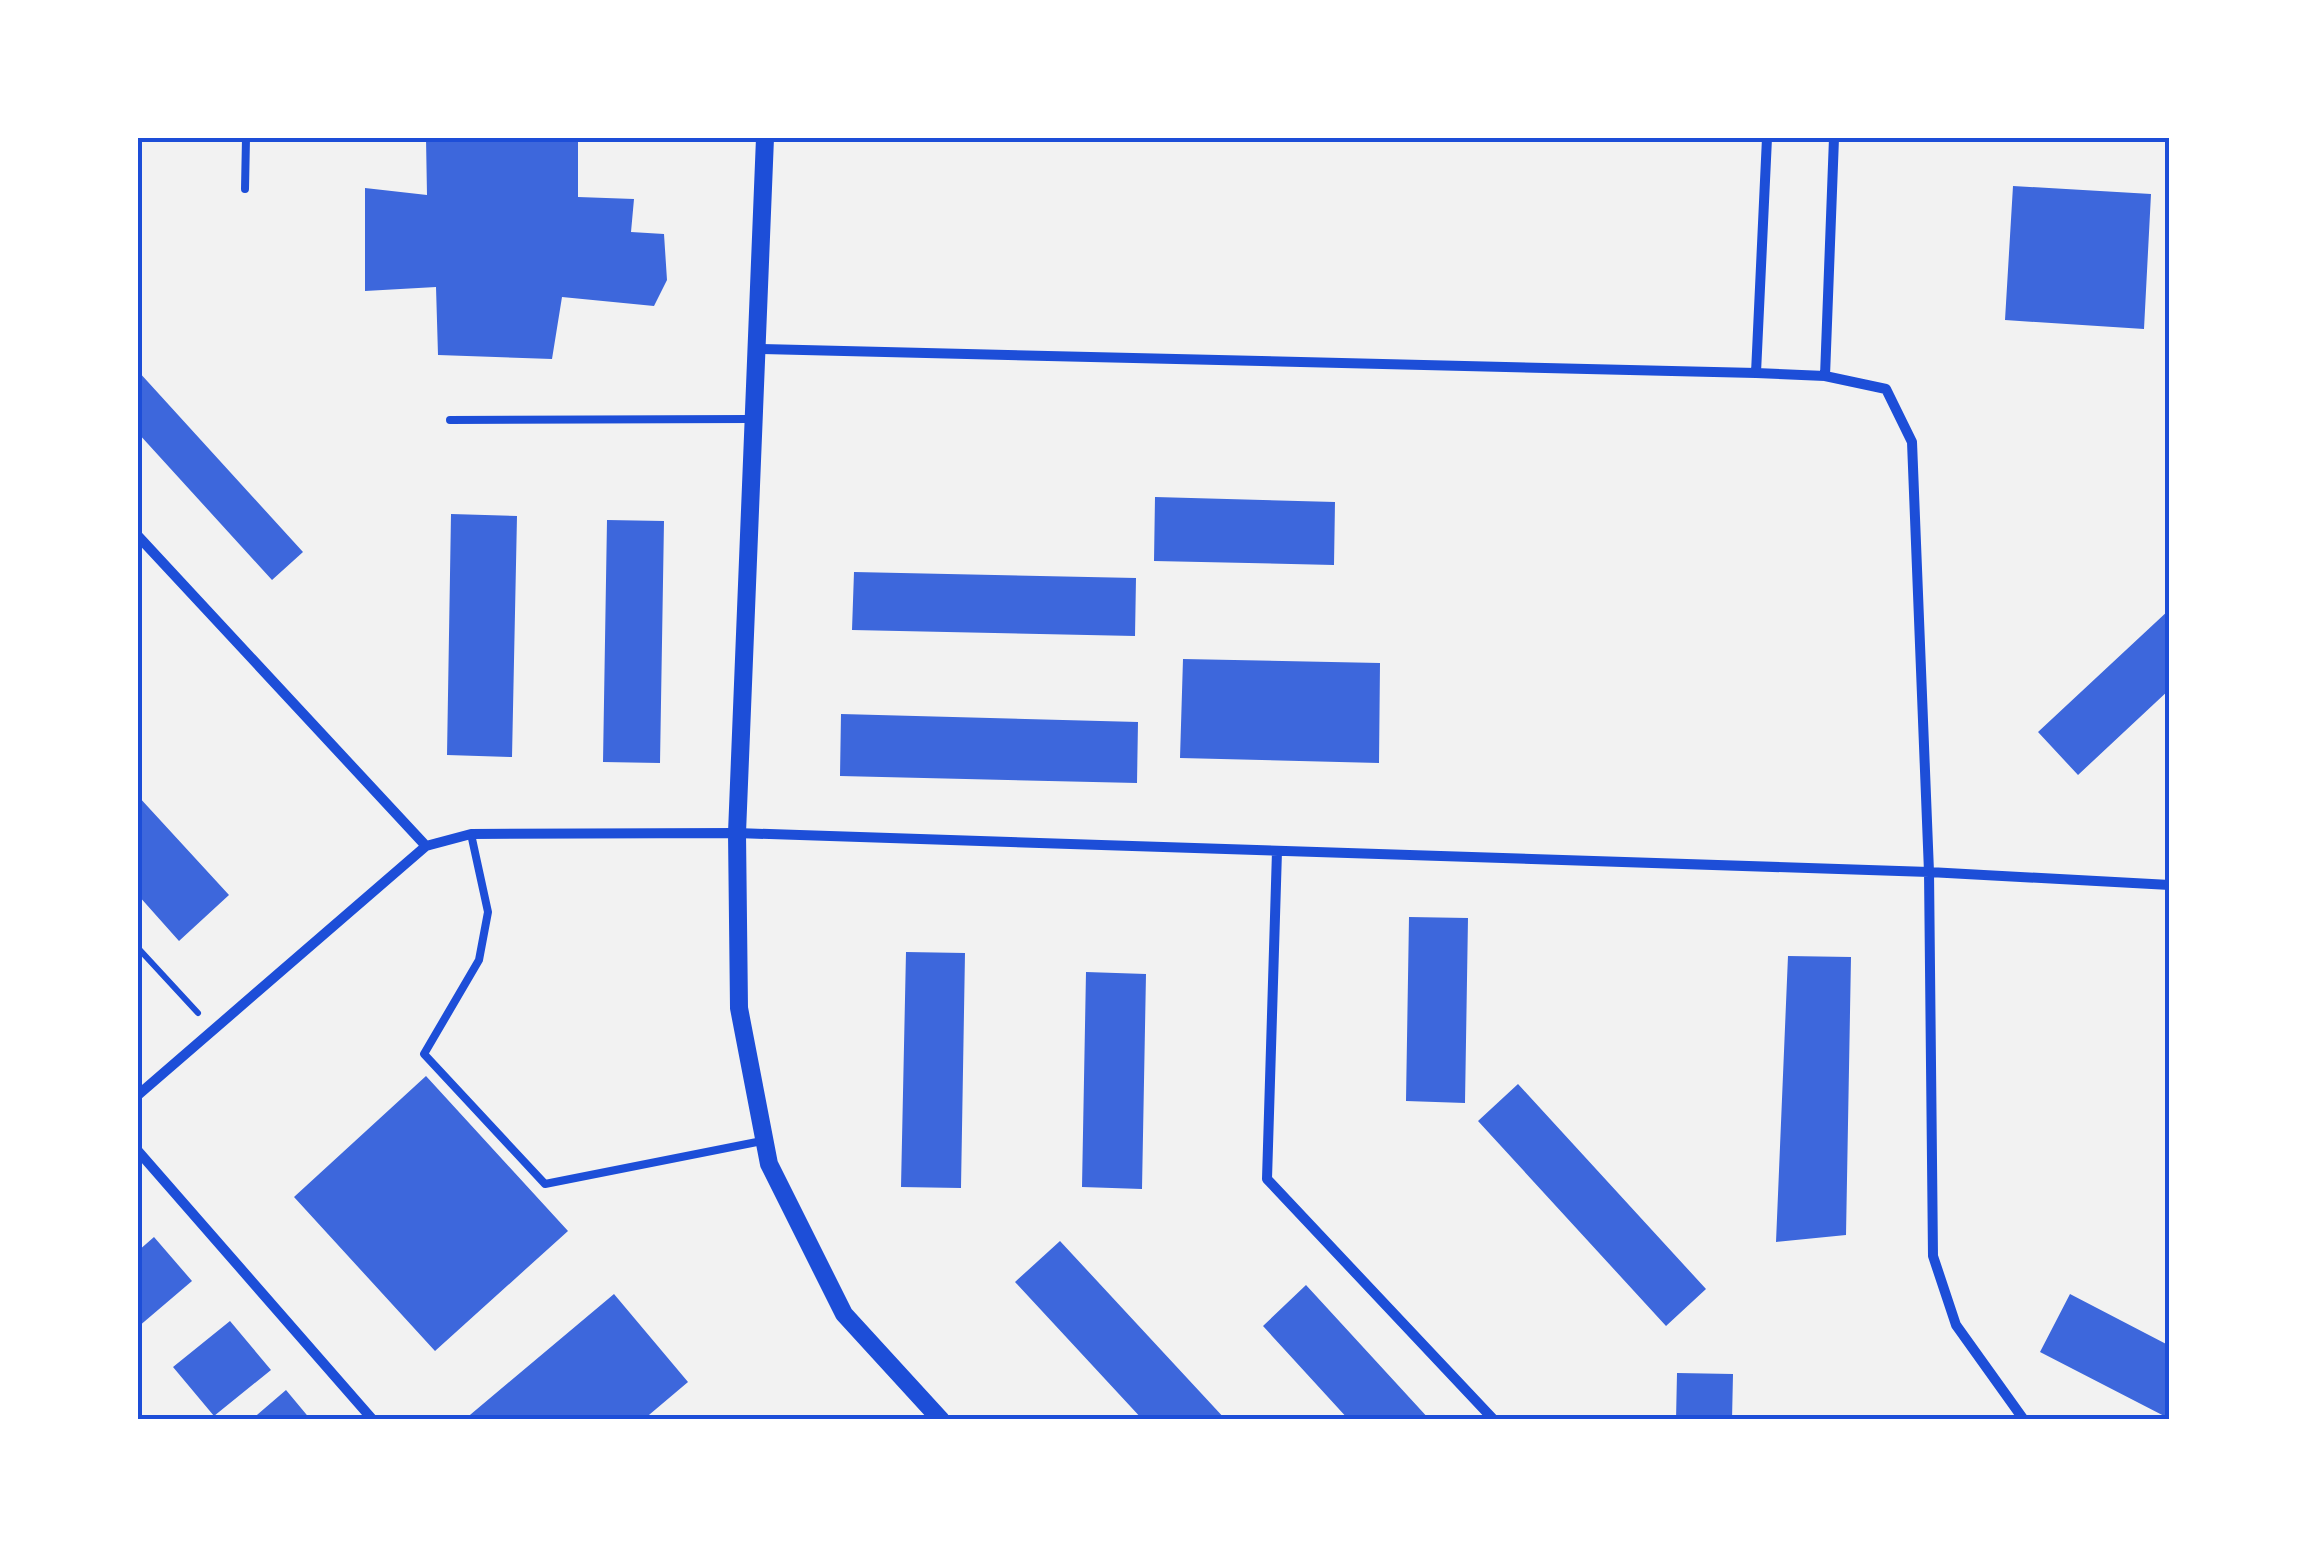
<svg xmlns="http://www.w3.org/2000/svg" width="2307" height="1557" font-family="'Varela Round',sans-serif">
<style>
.building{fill:#3d67dc}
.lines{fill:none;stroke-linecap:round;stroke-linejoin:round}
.path{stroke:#1d4ed8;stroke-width:6}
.service{stroke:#1d4ed8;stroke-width:8}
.minor{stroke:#1d4ed8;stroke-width:10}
.tertiary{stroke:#1d4ed8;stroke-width:18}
.neatline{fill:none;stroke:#1d4ed8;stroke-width:4}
</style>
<rect width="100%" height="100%" fill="#f2f2f2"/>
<!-- building -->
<path class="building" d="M426,138H578V197L634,199L631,232L664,234L667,280L654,306L562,297L552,359L438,355L436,287L365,291V188L427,195Z
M2013,186L2151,194L2144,329L2005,320Z
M138,371L303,552L272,580L138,433Z
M1155,497L1335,502L1334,565L1154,561Z
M451,514L517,516L512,757L447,755Z
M607,520L664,521L660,763L603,762Z
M854,572L1136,578L1135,636L852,630Z
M2170,609V689L2078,775L2038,732Z
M1183,659L1380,663L1379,763L1180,758Z
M841,714L1138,722L1137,783L840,776Z
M138,796L229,895L179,941L138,895Z
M1409,917L1468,918L1465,1103L1406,1101Z
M906,952L965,953L961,1188L901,1187Z
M1788,956L1851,957L1846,1235L1776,1242Z
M1086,972L1146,974L1142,1189L1082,1187Z
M426,1076L568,1231L435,1351L294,1197Z
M1518,1084L1706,1289L1666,1326L1478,1121Z
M154,1237L192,1281L138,1327V1251Z
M1060,1241L1226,1420H1143L1015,1282Z
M1306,1285L1430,1420H1349L1263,1326Z
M614,1294L688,1382L643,1420H540L536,1415L531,1420H464Z
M2070,1294L2170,1346V1419L2040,1352Z
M230,1321L271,1370L214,1416L173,1367Z
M1677,1373L1733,1374L1732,1420H1676Z
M286,1390L311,1420H251Z"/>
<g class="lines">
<!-- path -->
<path class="path" d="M138,948L198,1013"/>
<!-- service -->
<path class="service" d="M245,189L246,138
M450,420L751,419
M471,834L488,912L479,960L424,1054L545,1184L762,1141"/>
<!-- minor -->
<path class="minor" d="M758,349L1756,373L1825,376L1886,389L1912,442L1929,872L1933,1256L1956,1325L2024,1420
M1756,373L1767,138
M1825,376L1834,138
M138,536L426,846
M1277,851L1267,1179L1494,1420
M138,1095L426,846L471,834L737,833L1929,872L2170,885
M138,1151L373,1420"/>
<!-- tertiary -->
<path class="tertiary" d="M765,138L737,833L739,1008L769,1164L844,1314L941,1420"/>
</g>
<!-- border -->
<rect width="2307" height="1557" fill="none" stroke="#ffffff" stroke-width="280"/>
<rect x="140" y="140" width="2027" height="1277" class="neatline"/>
</svg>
